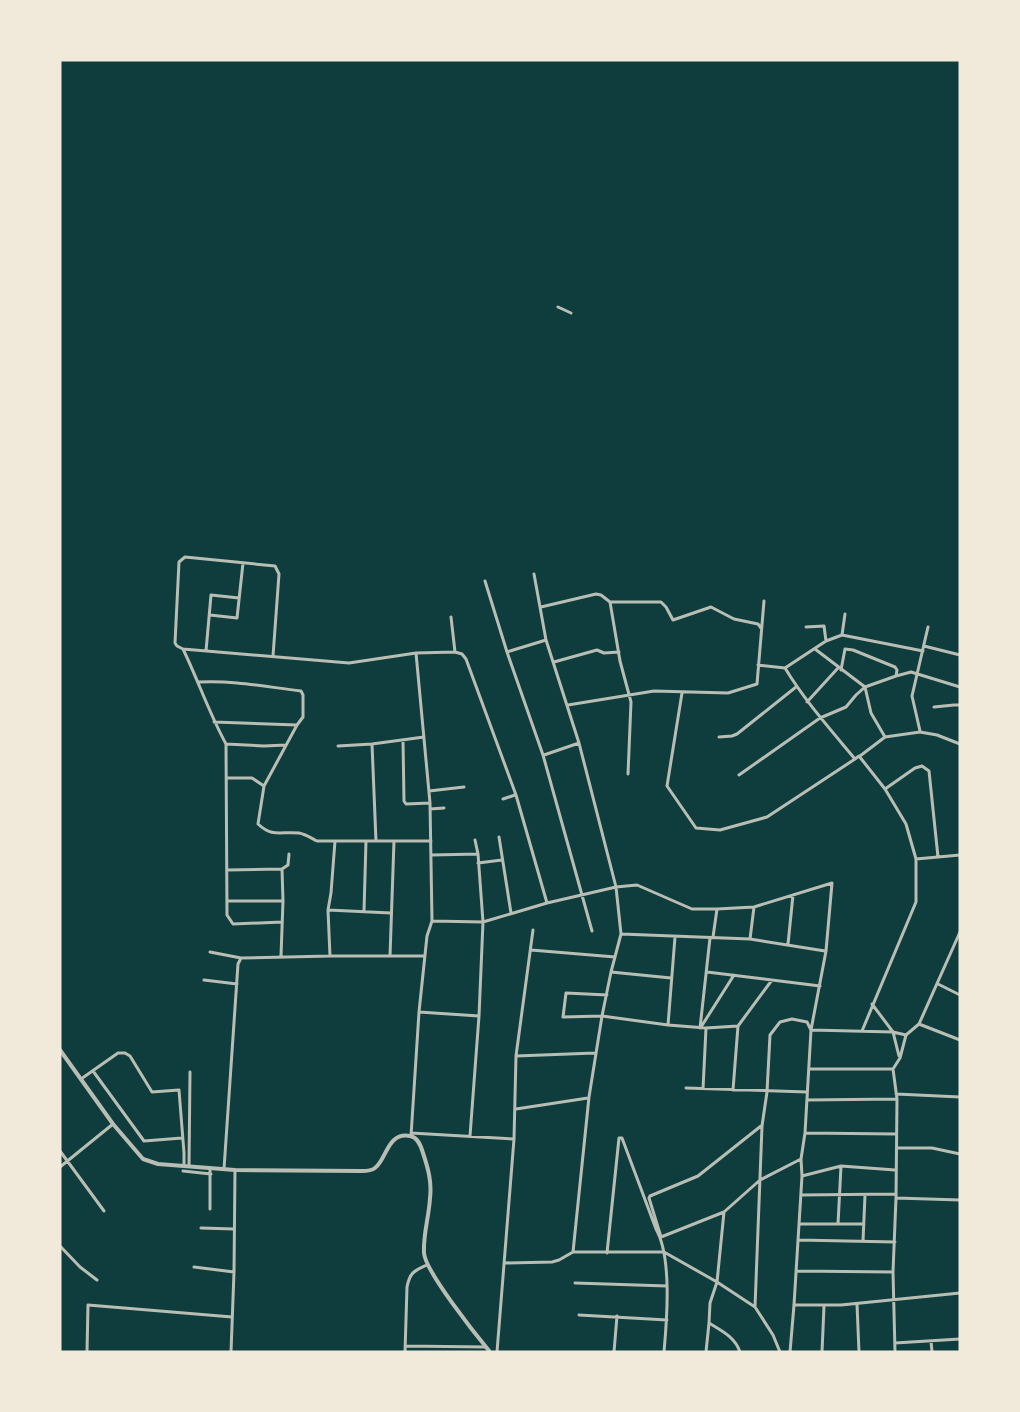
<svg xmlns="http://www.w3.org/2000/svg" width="1020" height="1412" font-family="'Alegreya Sans',sans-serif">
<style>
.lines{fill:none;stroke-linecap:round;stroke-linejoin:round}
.minor{stroke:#b8beb3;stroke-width:3}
.tertiary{stroke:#b8beb3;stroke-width:4}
</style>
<rect width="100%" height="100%" fill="#0f3d3e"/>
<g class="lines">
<!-- minor -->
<path class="minor" d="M558,307L571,313
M534,574L546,640L579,743L616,887L621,934L611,972L602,1016L589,1097L573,1252H664L717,1282L755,1307L773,1335L780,1352
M485,581L507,652L543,755L592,931
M610,602L620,661L631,702L628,774
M541,607L596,594L601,595L610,602H661L666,607L673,620L711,607L734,619L758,624L761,628
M210,615L237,618L243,563
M451,617L455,652
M806,627L824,626L826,641
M842,635L845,614
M924,646L960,655
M183,649C198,680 209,713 226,744L227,915L233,924L282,922
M815,649L865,687L871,713L885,737
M206,651L211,595L239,598
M507,652L546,640
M273,656L279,574L275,566L185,557L179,562L175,643L177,646L183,649L349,663L416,653L455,652L462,654L466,659L516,795L547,903
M554,662L597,650L604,653L619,652
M758,665L785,668L826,641L842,635L923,651
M785,668C805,701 830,729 855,759L859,756L885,789L906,824L916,859V902L862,1031
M896,676L911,672L960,687
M199,682C233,680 267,687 301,691L303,695V717L297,725L264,786L258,824C273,838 281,831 299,833C305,834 311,838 317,841H431
M682,693L667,786L696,828L720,830L767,817L855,759
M807,702L838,668
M568,705L654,691L728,693L757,684L764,601
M934,707L954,705H960
M214,722L297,725
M920,731L912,696L928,627
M719,737L732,736L737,734L796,687
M403,740L404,801L406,804L430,803
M226,744L264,746L286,745
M372,744L376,841
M338,746L372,744L424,737
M544,755L579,743
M860,756L885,737L920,732L937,735L960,744
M739,775L820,718L846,707L856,695L865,687L896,676L897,670L895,667L853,650L845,649L841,670
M227,778H252L264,786
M885,789L915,768L922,766L929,771L938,857
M429,791L464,787
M503,799L515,795
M430,809L444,808
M499,837L511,913
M432,855L478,854
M916,859L960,855
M478,863L502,860
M227,870L282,869
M227,901H282
M328,910L391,913
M364,911L366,841
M432,921L483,922L547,903L616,887L637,885L692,909H717L754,907L832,883L826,951L811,1030L805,1133L801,1159L802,1176L794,1305L790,1352
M621,934L750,939L825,951
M713,937L717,909
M750,939L754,907
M788,944L793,895
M531,950L615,957
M210,952L241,958
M281,956L283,901L282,869L288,865L289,854
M330,956L328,910L331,893L335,841
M390,956L394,841
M611,972L671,978
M707,972L820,986
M204,980L237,984
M938,984L960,995
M607,995L566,993L563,1017L602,1016L668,1025L706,1028L738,1026
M872,1004L893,1032L899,1056
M419,1012L479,1016
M919,1024L960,1040
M668,1025L675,937
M701,1027L734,975
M700,1028L710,938
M516,1056L595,1053
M810,1069H893
M93,1071L144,1141L182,1138
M81,1079L118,1053H125L130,1056L152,1092L179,1090L184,1153V1166
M686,1088L807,1092
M703,1089L706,1028
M733,1090L738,1026L772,980
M896,1094L960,1097
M807,1100L897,1099
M516,1109L588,1098
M761,1126L698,1176L650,1196L649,1198L661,1237L724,1212L760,1180L801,1159
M411,1133L514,1139
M805,1133L896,1134
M411,1136L419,1012L427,936L432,921L430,803L416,653
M470,1136L479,1016L483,922L478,854L475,840
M897,1148H932L960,1154
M60,1151L104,1211
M189,1166L190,1072
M60,1167L113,1124
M224,1169L238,964L241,958L330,956H425
M183,1171L211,1174
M802,1176L841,1166L895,1170
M801,1195L895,1194
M896,1198L960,1200
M210,1209V1168
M799,1224H864
M838,1224L841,1166
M201,1228L234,1229
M798,1240L895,1242
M863,1241L865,1195
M60,1246L80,1267L97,1280
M607,1253L619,1138H622L656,1229C672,1257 667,1319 664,1352
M504,1263L552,1262L559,1260L573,1252
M194,1267L234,1272
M796,1271L893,1272
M575,1283L667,1286
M857,1304L859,1352
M794,1305H841L960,1293
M755,1307L762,1126L767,1092L770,1035L780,1022L792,1019L807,1022L811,1030L893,1032L906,1035
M579,1315L667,1320
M709,1323C722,1331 735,1337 740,1352
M931,1341L932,1352
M895,1343L960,1339
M405,1346L486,1347
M87,1352L88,1305L232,1317
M231,1352L234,1272L235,1170
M405,1352L407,1287C410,1272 414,1271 427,1265
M497,1352L514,1139L516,1056L533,930
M614,1352L617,1316
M706,1352L709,1323L710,1303L717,1282L724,1212
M822,1352L824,1306
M895,1352L893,1272L896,1198L897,1099L893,1069L900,1058L906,1035L919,1024L960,932"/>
<!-- tertiary -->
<path class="tertiary" d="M60,1050L113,1124L143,1159L158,1164L235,1170L362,1171C366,1171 371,1171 375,1168C387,1159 387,1132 410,1136C418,1137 421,1146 423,1153C428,1168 432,1182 430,1198C429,1217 423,1234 424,1253C425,1271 476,1335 490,1352"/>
</g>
<!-- border -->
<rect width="1020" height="1412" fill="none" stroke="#f1e9da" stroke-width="123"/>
</svg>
